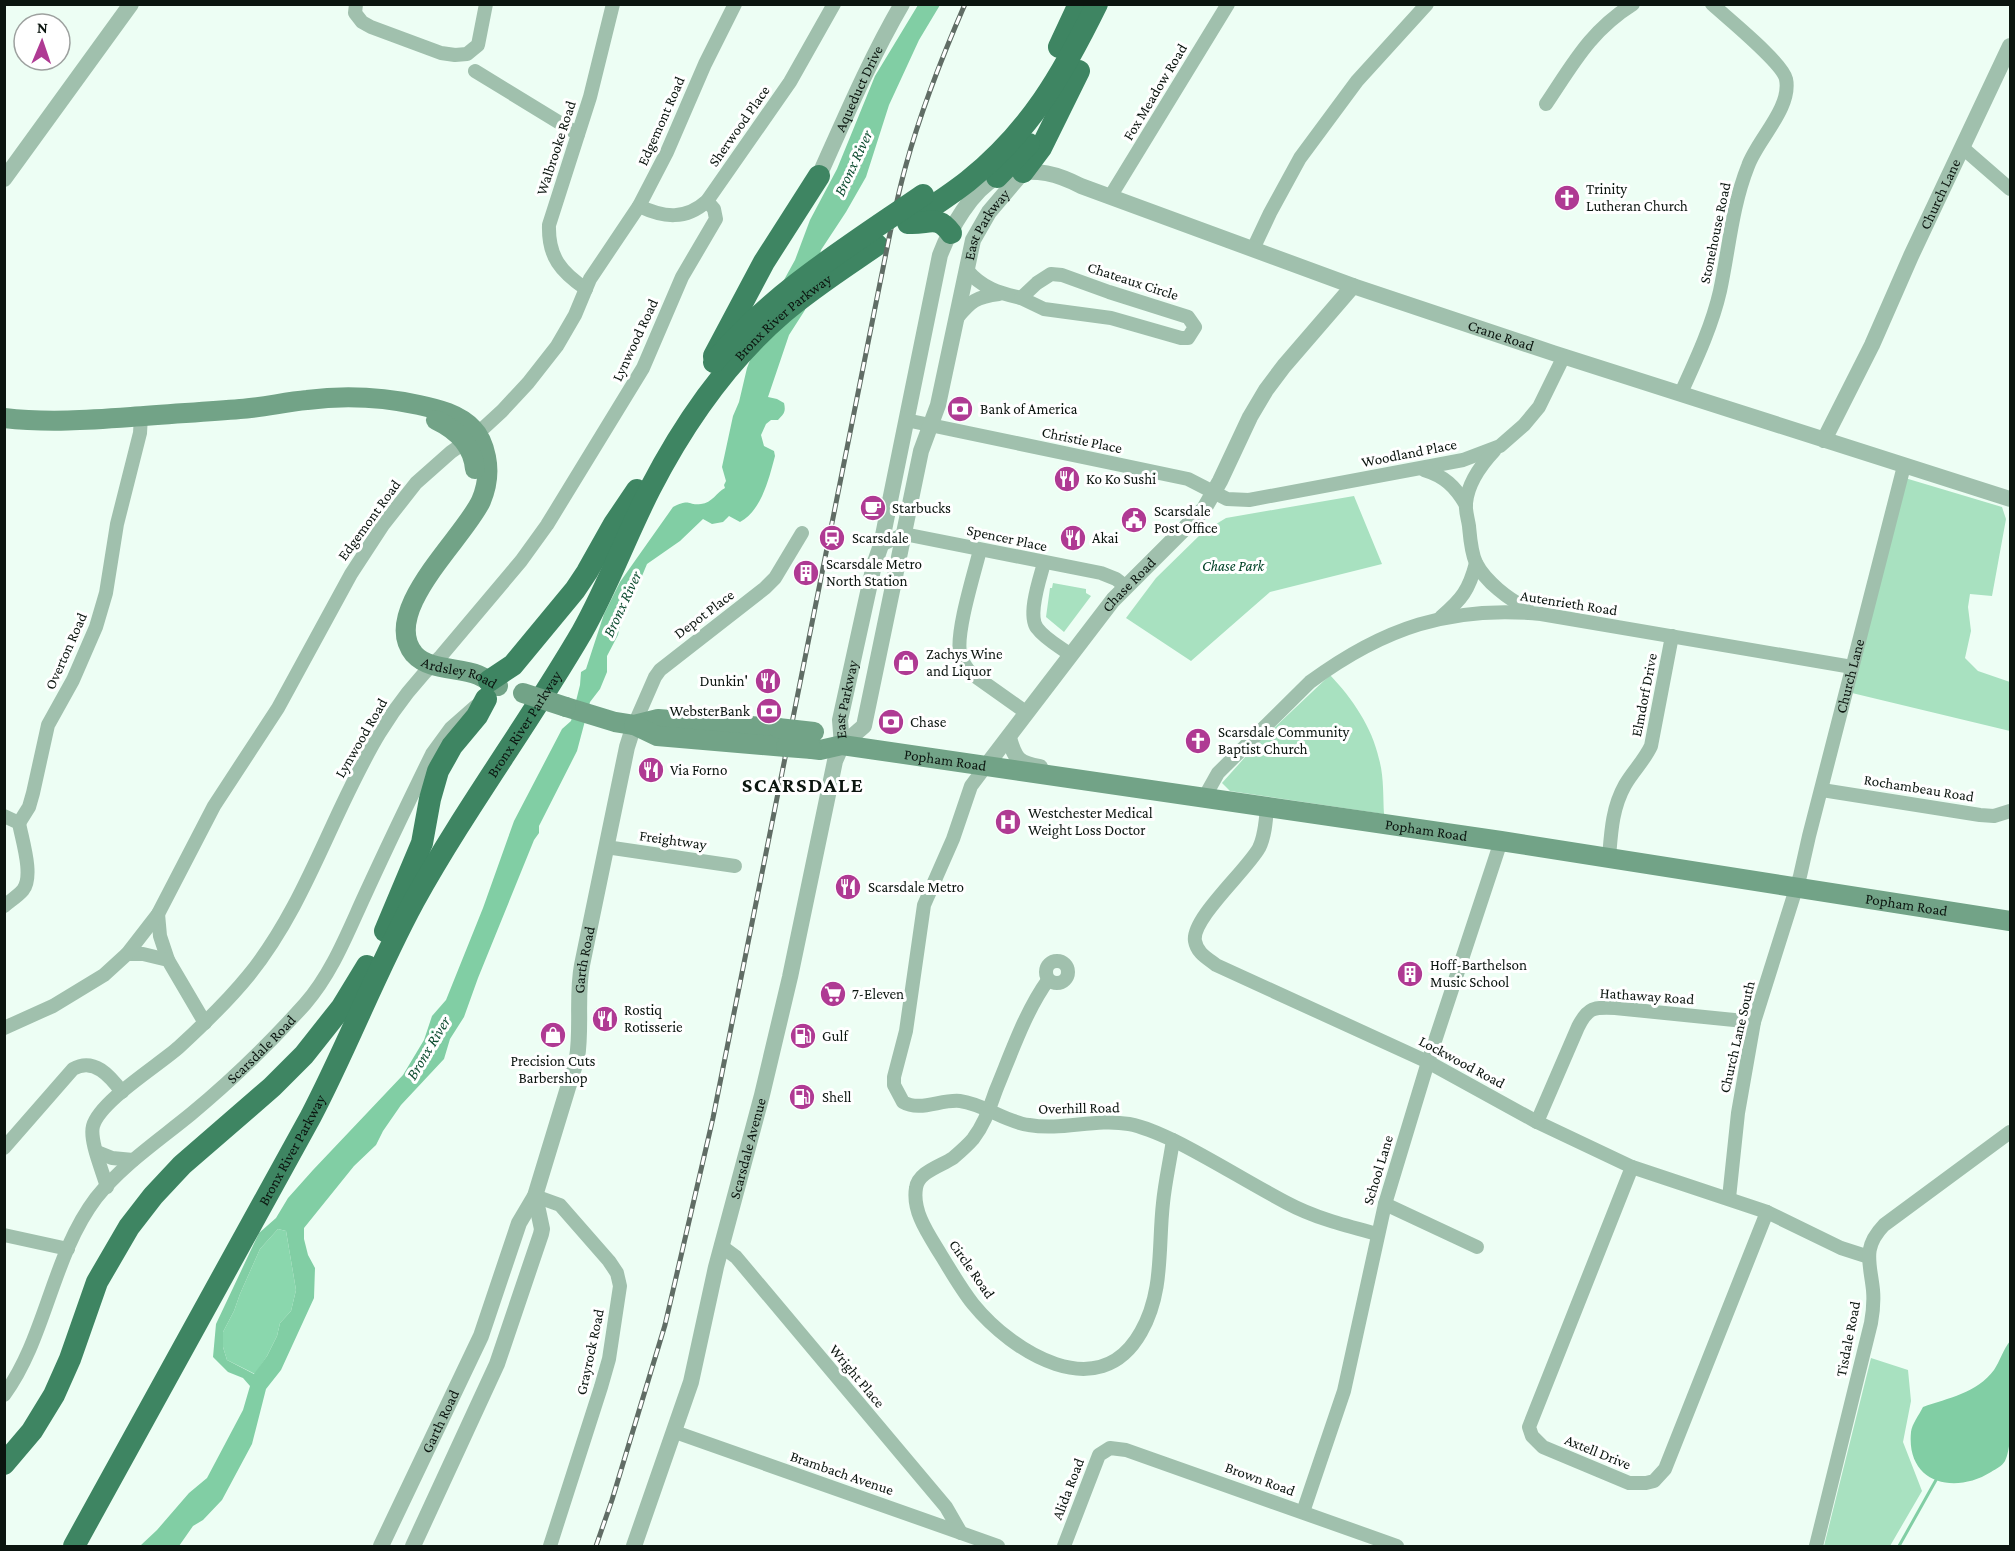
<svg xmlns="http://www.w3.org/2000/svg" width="2015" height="1551" font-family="'Crimson Pro',serif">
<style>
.green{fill:#a8e1c0}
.forest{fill:#8ad7ad}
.water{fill:#81cea4;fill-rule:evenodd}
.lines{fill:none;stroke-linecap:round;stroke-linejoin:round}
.stream{stroke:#81cea4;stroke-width:3}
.minor{stroke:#a0c0ad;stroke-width:14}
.tertiary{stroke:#a0c0ad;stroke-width:16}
.secondary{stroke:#72a387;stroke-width:20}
.trunk{stroke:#3e8562;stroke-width:22}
.rail-casing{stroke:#606d65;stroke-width:5}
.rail{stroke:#fff;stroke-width:3;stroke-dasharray:9;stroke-linecap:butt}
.secondary-bridge{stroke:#72a387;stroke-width:20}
.trunk-bridge{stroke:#3e8562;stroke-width:22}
.labels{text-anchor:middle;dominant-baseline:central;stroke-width:6;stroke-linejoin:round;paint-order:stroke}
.street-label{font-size:15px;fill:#0b150f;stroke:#fff}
.poi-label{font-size:15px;fill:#0b150f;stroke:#fff;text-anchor:start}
.park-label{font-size:15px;font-style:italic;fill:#004227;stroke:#fff}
.water-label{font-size:16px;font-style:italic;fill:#0e4c30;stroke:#fff}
.district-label{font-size:21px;font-weight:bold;letter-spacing:1.5px;fill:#0b150f;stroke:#fff}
</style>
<rect width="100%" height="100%" fill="#edfef4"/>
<!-- green -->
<path class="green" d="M1905,478L2002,507L2006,519L1992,596L1970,594L1968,607L1971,631L1965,658L1978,671L2010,682V731L1852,693Z
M1354,496L1382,564L1270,592L1191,661L1126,618L1156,578L1203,532L1226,518Z
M1053,583L1086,589V593L1091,596L1064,632L1046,617L1050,588H1052Z
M1330,675C1352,698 1372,727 1379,759C1384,776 1383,797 1384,814L1230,791L1222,783L1255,746Z
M1871,1358L1908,1370L1911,1401L1903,1442L1922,1491L1890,1546H1824Z"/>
<!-- forest -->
<path class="forest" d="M278,1229L286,1231L296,1290L291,1311L280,1323L277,1336L267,1356L255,1374L227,1360L223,1347V1332L234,1311L240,1294L260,1249Z"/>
<!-- water -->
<path class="water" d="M918,5H940L919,40L889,105L866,177L846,212L821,250L805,310L789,335L768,397L777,399L784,403C786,412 784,414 778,420H771L766,424L761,435L764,446L774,451L775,456C769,478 762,510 740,522L729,516L723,522L712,524L703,519L680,541L647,564L637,588L622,616L618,635L607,656V672L600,689L590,702L577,751L539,826V833L534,840L478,978L464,1017L450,1039L444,1059L401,1105L383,1131L376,1145L354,1166L304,1228V1239L308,1255L315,1268L314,1298L281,1370L266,1389L252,1444L222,1500L203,1520L193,1526L179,1546H140L157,1530L189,1493L207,1478L243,1410L250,1386L243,1378L228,1372L213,1357L216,1324L259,1233L276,1218L288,1198L313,1170L403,1075L424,1040L432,1016L446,1000L483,908L514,821L562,729L571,721L580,685L581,672L586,669L604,614L620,582L673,507C691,498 687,506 701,504C712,503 717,492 725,488L724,485L726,481L722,467L733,416L739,402L747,368L774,298L795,260L810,220L837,169L875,76ZM278,1229L286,1231L296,1290L291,1311L280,1323L277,1336L267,1356L254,1374L227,1360L223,1347V1332L234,1311L240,1294L260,1249Z
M2010,1341C2011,1367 2015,1442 2005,1461C2002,1466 1996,1469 1991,1472C1954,1495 1906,1483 1911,1432C1912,1424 1919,1415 1923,1407C1948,1398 1977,1393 1994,1370C2000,1361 2003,1350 2010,1341Z"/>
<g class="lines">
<!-- stream -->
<path class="stream" d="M1899,1546L1936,1480"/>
<!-- minor -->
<g class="minor">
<path d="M356,4L355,13L362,22L371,27L441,53L455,55L467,54L478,45L486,4"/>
<path d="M475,71L578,134"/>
<path d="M1546,104C1573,64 1590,31 1633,4"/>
<path d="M1964,149L2010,189"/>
<path d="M1110,197L1228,4"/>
<path d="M639,206C664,218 686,220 707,201L790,82L834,4"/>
<path d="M1253,249L1270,213L1300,158L1357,81L1427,4"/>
<path d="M967,270C982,288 999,293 1021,298"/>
<path d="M1051,274L1062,275L1109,292L1188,317L1195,327L1188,338H1181L1111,318L1044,309L1021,298L1037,283Z"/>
<path d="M586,289C561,272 548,257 549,225L590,97L613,4"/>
<path d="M957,318C971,301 976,297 999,294"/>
<path d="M1681,393C1696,360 1712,326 1720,291C1729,249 1732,206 1748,166C1757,140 1792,108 1786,79C1782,62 1727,18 1712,4"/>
<path d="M906,420L1188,479L1227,499L1249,500L1463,460L1500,446L1524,425L1539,407L1564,356"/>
<path d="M1494,451C1481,465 1468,482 1466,503C1465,510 1468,519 1469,526C1470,537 1471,552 1476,563C1485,581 1509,600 1527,608"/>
<path d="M1424,470C1444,476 1455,486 1466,505"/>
<path d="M881,545L904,534L1101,573L1116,579L1125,586"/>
<path d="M980,550C974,574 956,631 960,653C962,662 966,668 972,674L1027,713"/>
<path d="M1044,563C1040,578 1027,615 1037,628C1045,639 1060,647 1071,655"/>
<path d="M1441,617C1462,599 1469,590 1476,563"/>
<path d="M634,725L655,677L660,670L765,588L775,578L802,533"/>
<path d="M986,766L971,786L953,839L924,905L906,1031L894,1077V1085L903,1102C920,1112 941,1099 960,1101C984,1104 1005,1122 1029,1125C1062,1131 1095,1118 1129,1124C1145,1127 1160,1134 1175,1141C1213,1160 1249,1183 1287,1203C1315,1218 1347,1226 1377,1234"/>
<path d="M1822,790L1980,815L1994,816L2010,811"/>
<path d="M1204,798L1218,773L1310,682C1383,628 1451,605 1541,614L1852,667"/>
<path d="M1267,807C1266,820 1265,836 1259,848C1247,870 1191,919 1195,941C1197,953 1207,958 1216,965L1428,1062L1537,1122L1632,1167L1767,1212L1841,1248L1869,1257"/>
<path d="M4,816L19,823C22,840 34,876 23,890C18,896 10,901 4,906"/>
<path d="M19,823L29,807L33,793L48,725L73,680L96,627L106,593L117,524L140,433L141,416"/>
<path d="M606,847L735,866"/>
<path d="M1609,858C1611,833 1612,808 1625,785C1633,771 1644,761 1651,746L1672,636"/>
<path d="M158,914L160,936L168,960"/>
<path d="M127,954H143L168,960L205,1023"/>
<circle cx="1057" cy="972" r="11"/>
<path d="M1048,980C1025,1012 1011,1054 996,1090C989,1109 985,1123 973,1139C967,1146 960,1152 953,1158C941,1166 918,1172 916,1188C912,1212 929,1235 941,1255C951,1271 961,1289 973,1304C1012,1352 1099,1407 1141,1332C1164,1292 1158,1247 1163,1203C1165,1182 1170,1161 1173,1140"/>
<path d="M4,1028L53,1006L104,975L127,954L158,914L214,806L278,708L351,574L383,525L416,483L451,452L477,434L502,411L528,383L557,346L575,315L590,279L639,206L667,152L705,64L735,4"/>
<path d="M1537,1122L1578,1027C1588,1007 1594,1007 1615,1008L1754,1022"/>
<path d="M4,1148L73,1069C94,1057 110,1076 122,1092"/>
<path d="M97,1152L112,1158L133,1160"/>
<path d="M1632,1167L1529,1427L1532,1436L1543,1447L1629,1483H1646L1654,1481L1665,1469L1767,1212"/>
<path d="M107,1187C103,1172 89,1141 93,1126C100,1101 159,1065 179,1047C204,1024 228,1001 249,975C307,903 332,812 379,734C396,706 417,679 441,656L521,561L547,525L643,368L682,277L716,219L714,209L707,201"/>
<path d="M535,1196L560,1205L609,1261L617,1273L620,1286L609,1359L601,1387L550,1546"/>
<path id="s1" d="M1729,1198L1738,1113L1754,1022L1800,876L1809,836L1904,466"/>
<path d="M1385,1204L1477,1247"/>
<path d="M4,1235L68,1249"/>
<path d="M721,1246L736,1257L946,1507L961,1533"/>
<path id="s2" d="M4,1395C46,1338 52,1256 96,1198C122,1165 158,1141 191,1114C231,1081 270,1043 305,1004C332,973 347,934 364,897C386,849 409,801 432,754L451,728L476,706"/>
<path d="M675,1432L998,1546"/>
<path d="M1303,1512L1344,1391L1385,1204L1428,1062L1501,841"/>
<path d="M1064,1546L1099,1455L1110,1448L1126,1450L1397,1546"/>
<path d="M1816,1546L1871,1323C1873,1312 1874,1301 1873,1290C1870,1262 1862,1248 1884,1225L2010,1132"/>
</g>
<!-- tertiary -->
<g class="tertiary">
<path id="s3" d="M819,176C845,118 870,59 902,4"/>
<path d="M4,179L131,4"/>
<path id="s4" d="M1824,440L1872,345L1911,256L2010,46"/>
<path d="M1009,738C1015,759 1018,763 1040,767"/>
<path id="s5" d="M842,745L840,720L874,565L881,545L940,255C950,229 971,191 997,177C1000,175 1006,175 1010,174C1036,168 1058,174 1081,186L1353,286L1553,353L2010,499"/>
<path id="s6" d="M986,766L1113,600L1204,509L1220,481L1250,417L1266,390L1284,366L1353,286"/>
<path id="s7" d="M381,1546L481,1336L519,1223L535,1196L577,1058C582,1027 576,996 582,965L627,747L634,725"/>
<path d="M413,1546L497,1364L541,1234L542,1229L535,1196"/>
<path id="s8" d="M634,1546L691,1382L716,1267L762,1095L790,977L835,761L842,745L864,726L921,451L938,405L973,240L989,212L1023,172"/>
</g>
<!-- secondary -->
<g class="secondary">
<path id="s9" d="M4,418C47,423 89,420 131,417C167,414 204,412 240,409C262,408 284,402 307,400C345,395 382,397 419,405C438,409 459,414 473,429C480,436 484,447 486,457C489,472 487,487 481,501C464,538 379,612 414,654C429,671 459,667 478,675C485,678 491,682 498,686"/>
<path d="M436,420C457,430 473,446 475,469"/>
<path d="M566,707L615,722L634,725L658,719L778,728"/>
<path d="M634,725L657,736L786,747"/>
<path id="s10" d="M812,749L820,750L842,745L1501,841L2010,921"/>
</g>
<!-- trunk -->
<g class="trunk">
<path d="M1059,47L1079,4"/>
<path d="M1023,172L1041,148L1079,71"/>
<path d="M997,177L1029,144"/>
<path d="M908,223C928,209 949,196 968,181C1031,130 1062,75 1097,4"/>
<path d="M910,223C929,224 937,214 951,233"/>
<path d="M714,356L764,262L819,176"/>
<path d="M489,681L513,665L575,590L587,572L614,524L637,490"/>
<path d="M385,931L422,843L430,799L438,771L452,746L477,716L486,699"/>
<path d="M4,1464L32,1431L54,1395L70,1359L97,1282L129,1227L153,1196L182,1165L272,1087L304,1055L342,1007L367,966"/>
<path id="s11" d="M74,1546L311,1116C348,1045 376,971 414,901C465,809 529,723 582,632C608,586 626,536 650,489C684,423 726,362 783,313C812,288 845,267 877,245"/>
</g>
<!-- rail casing -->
<g class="rail-casing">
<path id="rail" d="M596,1546L612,1500L665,1325L713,1118L880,283C888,244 895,204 906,165C921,110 942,57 965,4"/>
</g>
<!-- rail -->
<use href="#rail" class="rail"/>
<!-- secondary-bridge -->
<path class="secondary-bridge" d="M523,693L566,707
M778,728L814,732
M786,747L812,749"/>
<!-- trunk-bridge -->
<path class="trunk-bridge" d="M714,362C772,293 849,246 923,195"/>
</g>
<!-- icons -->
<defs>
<g id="church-disc" transform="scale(1.35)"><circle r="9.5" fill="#af3a93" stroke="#fff"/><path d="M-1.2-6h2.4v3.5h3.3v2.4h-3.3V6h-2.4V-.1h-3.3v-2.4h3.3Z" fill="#fff"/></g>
<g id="bank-disc" transform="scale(1.35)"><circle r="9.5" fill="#af3a93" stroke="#fff"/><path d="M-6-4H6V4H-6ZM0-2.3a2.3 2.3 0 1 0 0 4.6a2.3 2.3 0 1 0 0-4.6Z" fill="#fff"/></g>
<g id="restaurant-disc" transform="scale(1.35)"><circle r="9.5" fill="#af3a93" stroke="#fff"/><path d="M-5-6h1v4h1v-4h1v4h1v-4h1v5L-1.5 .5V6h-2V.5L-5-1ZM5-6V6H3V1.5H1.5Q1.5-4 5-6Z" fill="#fff"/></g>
<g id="cafe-disc" transform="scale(1.35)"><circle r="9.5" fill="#af3a93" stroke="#fff"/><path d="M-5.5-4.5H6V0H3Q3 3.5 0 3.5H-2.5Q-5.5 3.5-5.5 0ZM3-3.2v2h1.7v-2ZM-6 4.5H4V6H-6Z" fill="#fff"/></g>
<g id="civic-disc" transform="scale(1.35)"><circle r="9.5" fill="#af3a93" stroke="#fff"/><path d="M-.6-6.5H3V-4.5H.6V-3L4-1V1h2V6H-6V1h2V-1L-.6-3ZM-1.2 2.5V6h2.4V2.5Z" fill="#fff"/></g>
<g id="station-disc" transform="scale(1.35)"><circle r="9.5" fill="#af3a93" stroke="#fff"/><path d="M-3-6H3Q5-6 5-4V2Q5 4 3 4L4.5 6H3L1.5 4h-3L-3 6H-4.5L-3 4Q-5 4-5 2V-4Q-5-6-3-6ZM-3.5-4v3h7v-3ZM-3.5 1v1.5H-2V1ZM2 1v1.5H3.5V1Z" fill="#fff"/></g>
<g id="building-disc" transform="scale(1.35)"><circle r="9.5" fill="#af3a93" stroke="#fff"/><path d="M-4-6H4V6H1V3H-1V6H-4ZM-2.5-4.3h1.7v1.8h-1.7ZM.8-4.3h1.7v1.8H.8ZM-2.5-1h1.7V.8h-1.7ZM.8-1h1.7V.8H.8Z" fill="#fff"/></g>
<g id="shop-disc" transform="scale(1.35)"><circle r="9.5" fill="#af3a93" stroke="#fff"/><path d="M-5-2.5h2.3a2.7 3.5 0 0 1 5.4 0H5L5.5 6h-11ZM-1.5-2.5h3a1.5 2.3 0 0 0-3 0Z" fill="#fff"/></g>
<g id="hospital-disc" transform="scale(1.35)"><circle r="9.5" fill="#af3a93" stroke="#fff"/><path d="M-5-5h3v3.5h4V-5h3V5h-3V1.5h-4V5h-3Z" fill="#fff"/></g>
<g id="supermarket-disc" transform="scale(1.35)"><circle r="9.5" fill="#af3a93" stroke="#fff"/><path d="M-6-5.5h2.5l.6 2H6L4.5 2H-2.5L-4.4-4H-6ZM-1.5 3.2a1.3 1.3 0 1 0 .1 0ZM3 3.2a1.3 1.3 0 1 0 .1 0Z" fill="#fff"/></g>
<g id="fuel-disc" transform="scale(1.35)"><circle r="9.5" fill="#af3a93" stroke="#fff"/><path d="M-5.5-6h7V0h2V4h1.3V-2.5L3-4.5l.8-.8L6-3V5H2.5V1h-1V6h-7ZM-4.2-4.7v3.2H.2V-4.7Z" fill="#fff"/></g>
</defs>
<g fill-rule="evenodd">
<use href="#church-disc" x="1567" y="198"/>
<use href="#bank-disc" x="960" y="409"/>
<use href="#restaurant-disc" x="1067" y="479"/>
<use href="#cafe-disc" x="873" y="508"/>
<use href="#civic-disc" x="1134" y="520"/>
<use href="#station-disc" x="832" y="538"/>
<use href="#restaurant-disc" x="1073" y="538"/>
<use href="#building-disc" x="806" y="573"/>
<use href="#shop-disc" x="906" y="663"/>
<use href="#restaurant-disc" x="768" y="681"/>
<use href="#bank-disc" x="769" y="711"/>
<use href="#bank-disc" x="891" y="722"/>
<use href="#church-disc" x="1198" y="741"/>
<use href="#restaurant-disc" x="651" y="770"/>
<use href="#hospital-disc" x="1008" y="822"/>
<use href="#restaurant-disc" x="848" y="887"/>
<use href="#building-disc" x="1410" y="974"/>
<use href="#supermarket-disc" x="833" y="994"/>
<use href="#restaurant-disc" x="605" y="1019"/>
<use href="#shop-disc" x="553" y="1035"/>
<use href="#fuel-disc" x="803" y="1036"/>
<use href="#fuel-disc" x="802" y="1097"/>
</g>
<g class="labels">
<!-- street labels -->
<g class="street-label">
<text stroke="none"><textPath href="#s3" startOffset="96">Aqueduct Drive</textPath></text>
<text transform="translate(1155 92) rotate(-59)">Fox Meadow Road</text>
<text transform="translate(661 121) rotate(-66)">Edgemont Road</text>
<text transform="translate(739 126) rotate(-55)">Sherwood Place</text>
<text transform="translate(556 148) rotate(-72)">Walbrooke Road</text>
<text stroke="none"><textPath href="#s4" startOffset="272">Church Lane</textPath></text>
<text stroke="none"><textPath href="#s8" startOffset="1376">East Parkway</textPath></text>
<text transform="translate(1715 233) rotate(-78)">Stonehouse Road</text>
<text transform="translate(1133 281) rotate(18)">Chateaux Circle</text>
<text stroke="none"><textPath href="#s11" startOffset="1424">Bronx River Parkway</textPath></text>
<text stroke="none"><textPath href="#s5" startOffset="1132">Crane Road</textPath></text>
<text transform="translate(635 340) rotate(-65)">Lynwood Road</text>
<text transform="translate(1082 440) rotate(12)">Christie Place</text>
<text transform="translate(1409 453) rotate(-11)">Woodland Place</text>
<text transform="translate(369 520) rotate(-54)">Edgemont Road</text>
<text transform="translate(1007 538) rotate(12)">Spencer Place</text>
<text stroke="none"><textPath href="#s6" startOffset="231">Chase Road</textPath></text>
<text transform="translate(1569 603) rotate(9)">Autenrieth Road</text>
<text transform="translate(704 614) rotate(-37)">Depot Place</text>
<text transform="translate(66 651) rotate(-66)">Overton Road</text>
<text stroke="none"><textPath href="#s9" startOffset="780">Ardsley Road</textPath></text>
<text stroke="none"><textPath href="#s1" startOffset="537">Church Lane</textPath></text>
<text transform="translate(1644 695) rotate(-79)">Elmdorf Drive</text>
<text stroke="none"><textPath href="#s5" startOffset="46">East Parkway</textPath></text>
<text stroke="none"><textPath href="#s11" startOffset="938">Bronx River Parkway</textPath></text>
<text transform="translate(361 738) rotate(-60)">Lynwood Road</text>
<text stroke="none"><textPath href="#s10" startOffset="135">Popham Road</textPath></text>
<text transform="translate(1919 788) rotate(9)">Rochambeau Road</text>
<text stroke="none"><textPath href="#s10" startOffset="621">Popham Road</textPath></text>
<text transform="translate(673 840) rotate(8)">Freightway</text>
<text stroke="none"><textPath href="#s10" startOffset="1107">Popham Road</textPath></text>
<text stroke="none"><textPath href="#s7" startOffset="626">Garth Road</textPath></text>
<text transform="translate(1647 996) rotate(4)">Hathaway Road</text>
<text transform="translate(1737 1037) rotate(-77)">Church Lane South</text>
<text stroke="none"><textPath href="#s2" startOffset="441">Scarsdale Road</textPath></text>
<text transform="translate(1462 1062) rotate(28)">Lockwood Road</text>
<text transform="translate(1079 1108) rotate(-1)">Overhill Road</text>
<text stroke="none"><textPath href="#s8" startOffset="414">Scarsdale Avenue</textPath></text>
<text stroke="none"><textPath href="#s11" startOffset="452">Bronx River Parkway</textPath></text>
<text transform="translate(1378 1170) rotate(-73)">School Lane</text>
<text transform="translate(972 1269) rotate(55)">Circle Road</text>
<text transform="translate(1848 1339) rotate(-79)">Tisdale Road</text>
<text transform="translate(590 1352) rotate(-78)">Grayrock Road</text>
<text transform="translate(857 1376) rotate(50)">Wright Place</text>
<text stroke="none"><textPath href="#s7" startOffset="138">Garth Road</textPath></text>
<text transform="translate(1598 1452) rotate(22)">Axtell Drive</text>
<text transform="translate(842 1473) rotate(19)">Brambach Avenue</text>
<text transform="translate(1260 1479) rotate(20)">Brown Road</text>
<text transform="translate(1068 1489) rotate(-69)">Alida Road</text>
</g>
<!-- poi labels -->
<g class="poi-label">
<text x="1586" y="189">Trinity<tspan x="1586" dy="17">Lutheran Church</tspan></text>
<text x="980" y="409">Bank of America</text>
<text x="1086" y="479">Ko Ko Sushi</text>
<text x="892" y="508">Starbucks</text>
<text x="1154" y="511">Scarsdale<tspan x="1154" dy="17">Post Office</tspan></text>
<text x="852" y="538">Scarsdale</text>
<text x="1092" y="538">Akai</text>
<text x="826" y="564">Scarsdale Metro<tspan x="826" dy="17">North Station</tspan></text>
<text x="926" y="654">Zachys Wine<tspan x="926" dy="17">and Liquor</tspan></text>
<text x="748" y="681" text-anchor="end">Dunkin'</text>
<text x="750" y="711" text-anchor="end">WebsterBank</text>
<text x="910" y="722">Chase</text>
<text x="1218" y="732">Scarsdale Community<tspan x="1218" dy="17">Baptist Church</tspan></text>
<text x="670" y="770">Via Forno</text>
<text x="1028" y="813">Westchester Medical<tspan x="1028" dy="17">Weight Loss Doctor</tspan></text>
<text x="868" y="887">Scarsdale Metro</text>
<text x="1430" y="965">Hoff-Barthelson<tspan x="1430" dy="17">Music School</tspan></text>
<text x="852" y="994">7-Eleven</text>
<text x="624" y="1010">Rostiq<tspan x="624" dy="17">Rotisserie</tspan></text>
<text x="822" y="1036">Gulf</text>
<text x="553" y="1061" text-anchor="middle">Precision Cuts<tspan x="553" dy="17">Barbershop</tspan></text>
<text x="822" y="1097">Shell</text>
</g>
<!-- park labels -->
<g class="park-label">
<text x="1233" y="566">Chase Park</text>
</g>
<!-- water labels -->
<g class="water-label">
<text transform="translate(853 163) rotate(-65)">Bronx River</text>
<text transform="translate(622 604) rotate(-65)">Bronx River</text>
<text transform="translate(428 1048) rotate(-59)">Bronx River</text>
</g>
<!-- district labels -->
<g class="district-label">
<text x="803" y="785">SCARSDALE</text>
</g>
</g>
<!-- border -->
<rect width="2015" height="1551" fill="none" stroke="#0b150f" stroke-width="12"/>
<!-- north arrow -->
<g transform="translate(42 42) rotate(2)"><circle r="28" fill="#ffffff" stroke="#9da19f" stroke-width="1.5"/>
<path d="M0-4.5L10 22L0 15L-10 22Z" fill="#af3a93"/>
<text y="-9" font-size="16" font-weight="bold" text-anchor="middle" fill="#0b150f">N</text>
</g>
</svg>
